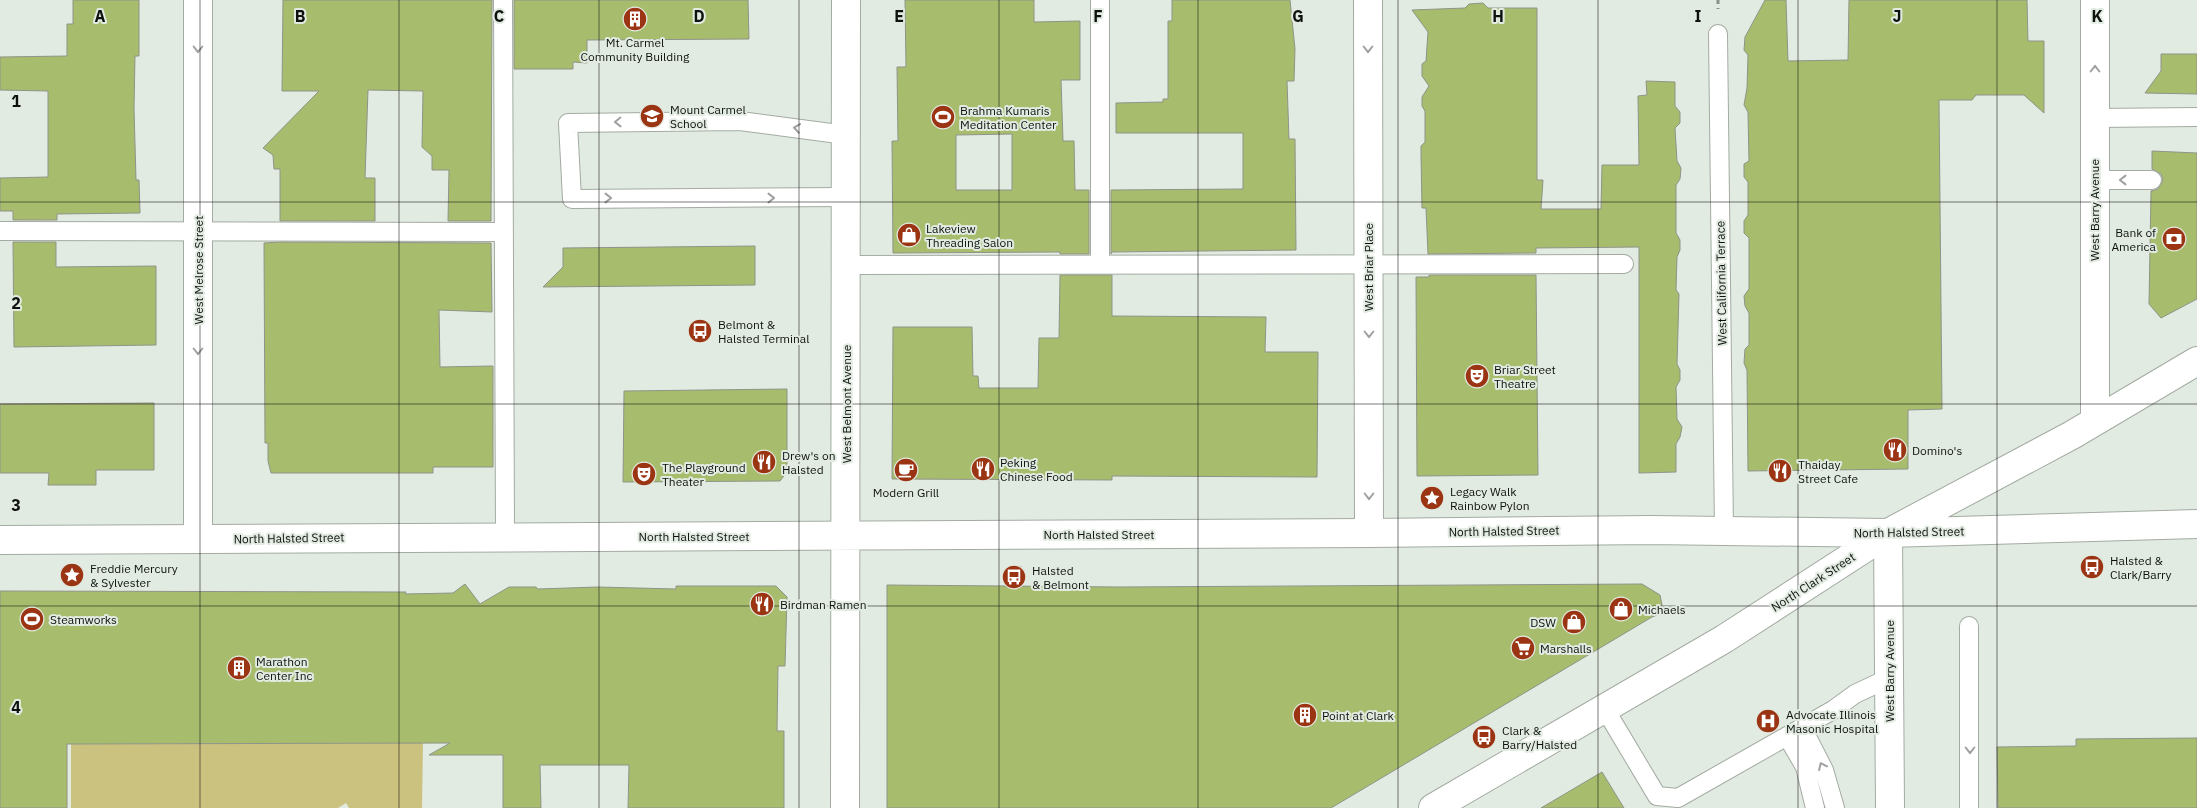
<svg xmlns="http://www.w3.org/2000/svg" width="2197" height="808" font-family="'IBM Plex Sans',sans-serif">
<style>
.green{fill:#ccc280}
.building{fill:#a7bd6d;stroke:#909388;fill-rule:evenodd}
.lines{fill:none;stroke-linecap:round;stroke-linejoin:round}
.lane-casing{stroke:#a3aba2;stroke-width:20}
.street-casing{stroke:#a3aba2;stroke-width:30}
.secondary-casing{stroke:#a3aba2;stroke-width:30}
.path{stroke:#899088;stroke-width:3;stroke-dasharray:4 4;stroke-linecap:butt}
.lane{stroke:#fff;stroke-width:18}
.street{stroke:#fff;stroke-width:28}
.secondary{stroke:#fff;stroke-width:28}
.oneway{stroke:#9fa09f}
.grid{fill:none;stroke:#0e110e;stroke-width:1;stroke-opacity:0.55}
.labels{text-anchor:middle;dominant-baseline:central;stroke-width:4;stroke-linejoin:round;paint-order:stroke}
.poi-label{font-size:12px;fill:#0e110e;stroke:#e2ebe1;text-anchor:start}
.street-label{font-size:12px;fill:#0e110e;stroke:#e2ebe1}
.grid-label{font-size:16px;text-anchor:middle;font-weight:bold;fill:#0e110e;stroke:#e2ebe1;stroke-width:4;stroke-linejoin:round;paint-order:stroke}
</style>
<rect width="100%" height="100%" fill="#e2ebe1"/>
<!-- green -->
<path class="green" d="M423,743L422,808H349L346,803L338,808H71V744Z"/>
<!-- building -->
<path class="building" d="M73,0H139V56H135L134,108L136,180H139L140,213L57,214V220H13V211H0V178L48,177V91L0,90V57L67,56V24H73Z
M283,0H492L491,221H448L449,170H432V156L422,147L423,91L368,90L365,178H375V221H280V169H274L273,155L263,148L319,91H282Z
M514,0H748L749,39L587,40V63L573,62V69H514Z
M905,0H1034V22L1080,21V80H1061L1063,141H1074L1075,190H1089V254H1060V252L893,253L892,141H898L897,67H906ZM1012,134V190H956V135Z
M1172,0H1290L1295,49L1294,81H1287L1289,139H1295L1296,250L1112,252L1111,254V190L1243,189V133H1116V103L1163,102V99H1168V21H1172Z
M1765,0H1786L1788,61L1848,60L1849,0H2027L2028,41H2044V113L2024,95H1976L1972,100H1939L1942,409L1908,410V469L1748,471L1747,370L1744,363L1745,349L1749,345V313L1745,306L1744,296L1749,289V238L1744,233V221L1748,215V182L1744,177V164L1749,161L1748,112L1744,105L1747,88L1748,55L1744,50L1745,37Z
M1483,3L1488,8H1537V180H1543L1541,209H1601L1602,165H1639L1638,96L1647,95L1646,81L1675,82V106L1680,112V123L1675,128L1677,161L1681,168L1680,179L1676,185V233L1680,240V250L1677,257L1676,290L1679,294L1677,364L1680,370V380L1676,387L1677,419L1682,427L1680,437L1676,444V472L1639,473V247L1536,248V253L1428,254L1426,208H1422L1421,156V146L1425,142V111L1422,106V97L1429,86L1422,76V64L1426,61L1428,32L1412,10L1465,8L1469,4Z
M2161,54H2197V94L2145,93L2161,71Z
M2152,151L2197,153V299L2161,318L2149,304L2151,191L2158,189L2163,180L2161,174L2152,169Z
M13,242H56V267L156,266V345L14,347Z
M280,242L491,243L492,312L439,310L440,367L493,366V467H433V473H271L268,461V443H265L264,243Z
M755,246V285L543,287L563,267V248Z
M1060,275H1112V316L1266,317L1265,352H1318L1317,477L1112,476V480L892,479L893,327H972L973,376H978L979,388H1038L1039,338H1059Z
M1429,275H1536L1538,475L1417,476L1416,277H1429Z
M787,389V472L780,481L623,482L624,391Z
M154,403V470H96V485H48L49,473H0V404Z
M465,584L480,604L509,587H536L538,589L598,587L676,589V586H776L787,597L785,666H778L777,731H784V808H628L629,765H540L541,808H503V755H429L450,743L67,744V808H0V591L406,592L405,594L453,593Z
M1642,584L1660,595L1662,605L1657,615L1652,617L1331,808H887V585L1120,587Z
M2197,738V808H1998L1997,747L2076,746V739Z
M1602,772L1624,808H1541Z"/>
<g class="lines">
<!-- lane casing -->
<g class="lane-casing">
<path id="lane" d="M503,0L505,536
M1718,34L1724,531
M2095,118L2197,117
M846,135L740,121L568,123L572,199L846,197
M2094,180H2152
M0,231L504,232
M1100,264V0
M846,265L1624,264
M1969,626V808
M1605,709L1657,796L1678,798L1833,710L1855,694L1889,678
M1802,727L1824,770L1835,808
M1787,736L1805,767L1815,808"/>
</g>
<!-- street casing -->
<g class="street-casing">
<path id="street" d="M1368,0L1369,533
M2095,0V420
M1888,533L1890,808
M198,539V0"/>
</g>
<!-- secondary casing -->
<g class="secondary-casing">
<path id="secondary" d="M0,540L1369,533L1651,530L1888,533L2197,524
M845,808L846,0
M1433,808L1724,639L1888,533L2072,435L2197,361"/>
</g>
<!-- path -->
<path class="path" d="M1718,0V9"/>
<!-- lane -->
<use href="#lane" class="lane"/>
<!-- street -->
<use href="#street" class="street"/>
<!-- secondary -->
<use href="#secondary" class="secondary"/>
</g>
<!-- one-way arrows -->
<defs><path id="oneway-chevron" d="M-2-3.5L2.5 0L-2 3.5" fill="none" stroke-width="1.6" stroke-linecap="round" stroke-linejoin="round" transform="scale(1.25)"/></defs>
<g class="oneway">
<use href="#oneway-chevron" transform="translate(198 49) rotate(90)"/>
<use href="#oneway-chevron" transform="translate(1368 49) rotate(90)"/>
<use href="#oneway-chevron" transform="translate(2095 69) rotate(-90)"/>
<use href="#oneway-chevron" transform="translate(618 122) rotate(179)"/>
<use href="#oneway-chevron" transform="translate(797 128) rotate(-172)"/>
<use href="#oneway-chevron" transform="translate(2123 180) rotate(-180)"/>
<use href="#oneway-chevron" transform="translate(608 198)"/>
<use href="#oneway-chevron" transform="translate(771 198)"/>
<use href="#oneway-chevron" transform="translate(1369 334) rotate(90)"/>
<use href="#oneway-chevron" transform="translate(198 351) rotate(90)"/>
<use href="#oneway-chevron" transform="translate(1369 496) rotate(90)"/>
<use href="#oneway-chevron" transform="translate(1970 750) rotate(90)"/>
<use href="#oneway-chevron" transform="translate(1822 766) rotate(-115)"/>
</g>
<!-- grid -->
<path class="grid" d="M200,0V808M399,0V808M599,0V808M799,0V808M999,0V808M1198,0V808M1398,0V808M1598,0V808M1798,0V808M1997,0V808M0,202H2197M0,404H2197M0,606H2197"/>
<!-- icons -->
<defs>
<g id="building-disc" transform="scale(1.25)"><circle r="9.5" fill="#9b3413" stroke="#e2ebe1"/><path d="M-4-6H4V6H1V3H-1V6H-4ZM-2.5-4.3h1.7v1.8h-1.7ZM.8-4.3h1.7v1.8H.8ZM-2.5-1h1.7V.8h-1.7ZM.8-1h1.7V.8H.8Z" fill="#fff"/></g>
<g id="school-disc" transform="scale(1.25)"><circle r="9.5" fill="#9b3413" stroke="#e2ebe1"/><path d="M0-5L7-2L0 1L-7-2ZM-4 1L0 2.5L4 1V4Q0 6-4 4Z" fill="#fff"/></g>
<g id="stadium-disc" transform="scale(1.25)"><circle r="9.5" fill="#9b3413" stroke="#e2ebe1"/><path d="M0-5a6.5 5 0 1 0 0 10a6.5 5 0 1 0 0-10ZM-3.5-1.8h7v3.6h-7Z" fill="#fff"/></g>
<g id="shop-disc" transform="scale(1.25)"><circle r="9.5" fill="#9b3413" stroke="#e2ebe1"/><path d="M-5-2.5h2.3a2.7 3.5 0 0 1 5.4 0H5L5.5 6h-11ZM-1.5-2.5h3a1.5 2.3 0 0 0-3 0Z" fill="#fff"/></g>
<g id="bank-disc" transform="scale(1.25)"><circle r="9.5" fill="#9b3413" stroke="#e2ebe1"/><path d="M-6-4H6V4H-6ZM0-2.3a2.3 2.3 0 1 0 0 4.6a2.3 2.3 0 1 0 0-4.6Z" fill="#fff"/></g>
<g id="bus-disc" transform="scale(1.25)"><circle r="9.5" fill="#9b3413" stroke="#e2ebe1"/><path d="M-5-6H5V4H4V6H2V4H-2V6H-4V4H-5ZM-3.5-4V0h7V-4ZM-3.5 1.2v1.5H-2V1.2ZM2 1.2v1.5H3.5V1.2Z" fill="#fff"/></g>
<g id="theatre-disc" transform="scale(1.25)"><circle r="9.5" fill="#9b3413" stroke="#e2ebe1"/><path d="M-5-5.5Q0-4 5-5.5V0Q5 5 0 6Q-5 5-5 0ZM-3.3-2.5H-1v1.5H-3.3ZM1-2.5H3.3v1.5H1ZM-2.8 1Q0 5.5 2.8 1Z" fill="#fff"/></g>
<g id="restaurant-disc" transform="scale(1.25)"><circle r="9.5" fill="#9b3413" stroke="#e2ebe1"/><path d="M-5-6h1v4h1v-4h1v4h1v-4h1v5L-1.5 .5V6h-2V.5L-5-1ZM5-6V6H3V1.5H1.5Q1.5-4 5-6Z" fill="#fff"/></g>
<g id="cafe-disc" transform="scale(1.25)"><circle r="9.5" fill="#9b3413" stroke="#e2ebe1"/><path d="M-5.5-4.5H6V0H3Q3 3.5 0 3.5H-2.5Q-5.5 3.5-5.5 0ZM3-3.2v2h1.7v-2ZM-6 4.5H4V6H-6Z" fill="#fff"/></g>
<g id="sight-disc" transform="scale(1.25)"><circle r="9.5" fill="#9b3413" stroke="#e2ebe1"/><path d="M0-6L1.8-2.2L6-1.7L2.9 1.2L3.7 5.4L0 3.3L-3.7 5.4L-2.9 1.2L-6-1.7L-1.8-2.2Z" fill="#fff"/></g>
<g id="supermarket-disc" transform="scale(1.25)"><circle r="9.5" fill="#9b3413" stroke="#e2ebe1"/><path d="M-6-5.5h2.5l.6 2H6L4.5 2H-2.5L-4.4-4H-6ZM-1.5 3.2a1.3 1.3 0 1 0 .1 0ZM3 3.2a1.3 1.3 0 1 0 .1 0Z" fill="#fff"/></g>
<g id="hospital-disc" transform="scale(1.25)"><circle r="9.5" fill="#9b3413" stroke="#e2ebe1"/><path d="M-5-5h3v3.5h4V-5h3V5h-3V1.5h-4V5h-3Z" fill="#fff"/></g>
</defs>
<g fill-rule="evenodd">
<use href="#building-disc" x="635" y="19"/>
<use href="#school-disc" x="652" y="116"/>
<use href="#stadium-disc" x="943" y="117"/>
<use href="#shop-disc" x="909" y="235"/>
<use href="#bank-disc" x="2174" y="239"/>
<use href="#bus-disc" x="700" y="331"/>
<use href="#theatre-disc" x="1477" y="376"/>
<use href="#restaurant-disc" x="1895" y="450"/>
<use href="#restaurant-disc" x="764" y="462"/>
<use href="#restaurant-disc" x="983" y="469"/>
<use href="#cafe-disc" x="906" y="470"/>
<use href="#restaurant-disc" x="1780" y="471"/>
<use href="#theatre-disc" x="644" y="474"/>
<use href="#sight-disc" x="1432" y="498"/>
<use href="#bus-disc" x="2092" y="567"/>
<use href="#sight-disc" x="72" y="575"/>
<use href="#bus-disc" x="1014" y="577"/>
<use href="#restaurant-disc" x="762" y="604"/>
<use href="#shop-disc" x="1621" y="609"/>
<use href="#stadium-disc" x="32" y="619"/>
<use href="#shop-disc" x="1574" y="622"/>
<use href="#supermarket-disc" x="1523" y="648"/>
<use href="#building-disc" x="239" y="668"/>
<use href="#building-disc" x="1305" y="715"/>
<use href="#hospital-disc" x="1768" y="721"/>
<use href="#bus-disc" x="1484" y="737"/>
</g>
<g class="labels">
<!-- poi labels -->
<g class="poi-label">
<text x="635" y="42" text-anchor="middle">Mt. Carmel<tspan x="635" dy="14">Community Building</tspan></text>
<text x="670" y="109">Mount Carmel<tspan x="670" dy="14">School</tspan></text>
<text x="960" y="110">Brahma Kumaris<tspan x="960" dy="14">Meditation Center</tspan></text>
<text x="926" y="228">Lakeview<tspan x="926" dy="14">Threading Salon</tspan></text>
<text x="2156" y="232" text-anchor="end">Bank of<tspan x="2156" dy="14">America</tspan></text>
<text x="718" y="324">Belmont &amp;<tspan x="718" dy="14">Halsted Terminal</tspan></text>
<text x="1494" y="369">Briar Street<tspan x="1494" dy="14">Theatre</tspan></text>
<text x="1912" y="450">Domino's</text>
<text x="782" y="455">Drew's on<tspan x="782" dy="14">Halsted</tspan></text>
<text x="1000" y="462">Peking<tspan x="1000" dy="14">Chinese Food</tspan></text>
<text x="1798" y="464">Thaiday<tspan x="1798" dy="14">Street Cafe</tspan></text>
<text x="662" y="467">The Playground<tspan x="662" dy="14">Theater</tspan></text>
<text x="1450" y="491">Legacy Walk<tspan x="1450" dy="14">Rainbow Pylon</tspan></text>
<text x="906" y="492" text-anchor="middle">Modern Grill</text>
<text x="2110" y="560">Halsted &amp;<tspan x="2110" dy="14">Clark/Barry</tspan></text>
<text x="90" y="568">Freddie Mercury<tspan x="90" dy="14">&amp; Sylvester</tspan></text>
<text x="1032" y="570">Halsted<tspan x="1032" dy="14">&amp; Belmont</tspan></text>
<text x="780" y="604">Birdman Ramen</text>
<text x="1638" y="609">Michaels</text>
<text x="50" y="619">Steamworks</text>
<text x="1556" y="622" text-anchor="end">DSW</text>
<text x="1540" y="648">Marshalls</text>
<text x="256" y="661">Marathon<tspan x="256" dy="14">Center Inc</tspan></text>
<text x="1786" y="714">Advocate Illinois<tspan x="1786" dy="14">Masonic Hospital</tspan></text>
<text x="1322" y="715">Point at Clark</text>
<text x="1502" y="730">Clark &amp;<tspan x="1502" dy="14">Barry/Halsted</tspan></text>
</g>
<!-- street labels -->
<g class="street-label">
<text transform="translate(2094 210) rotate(-90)">West Barry Avenue</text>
<text transform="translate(1368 267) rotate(-90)">West Briar Place</text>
<text transform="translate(198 270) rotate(-90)">West Melrose Street</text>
<text transform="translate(1721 283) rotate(-91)">West California Terrace</text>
<text transform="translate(846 404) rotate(-90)">West Belmont Avenue</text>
<text transform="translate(1504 531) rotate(-1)">North Halsted Street</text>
<text transform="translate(1909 532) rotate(-1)">North Halsted Street</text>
<text x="1099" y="534">North Halsted Street</text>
<text x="694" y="536">North Halsted Street</text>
<text transform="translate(289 538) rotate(-1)">North Halsted Street</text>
<text transform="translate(1813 582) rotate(-33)">North Clark Street</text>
<text transform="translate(1889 671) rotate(-90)">West Barry Avenue</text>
</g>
</g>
<g class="grid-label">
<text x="100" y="22">A</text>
<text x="300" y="22">B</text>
<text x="499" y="22">C</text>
<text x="699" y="22">D</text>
<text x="899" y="22">E</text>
<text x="1098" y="22">F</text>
<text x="1298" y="22">G</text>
<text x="1498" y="22">H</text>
<text x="1698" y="22">I</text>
<text x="1897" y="22">J</text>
<text x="2097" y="22">K</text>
<text x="16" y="107">1</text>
<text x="16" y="309">2</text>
<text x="16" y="511">3</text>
<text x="16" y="713">4</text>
</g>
</svg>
